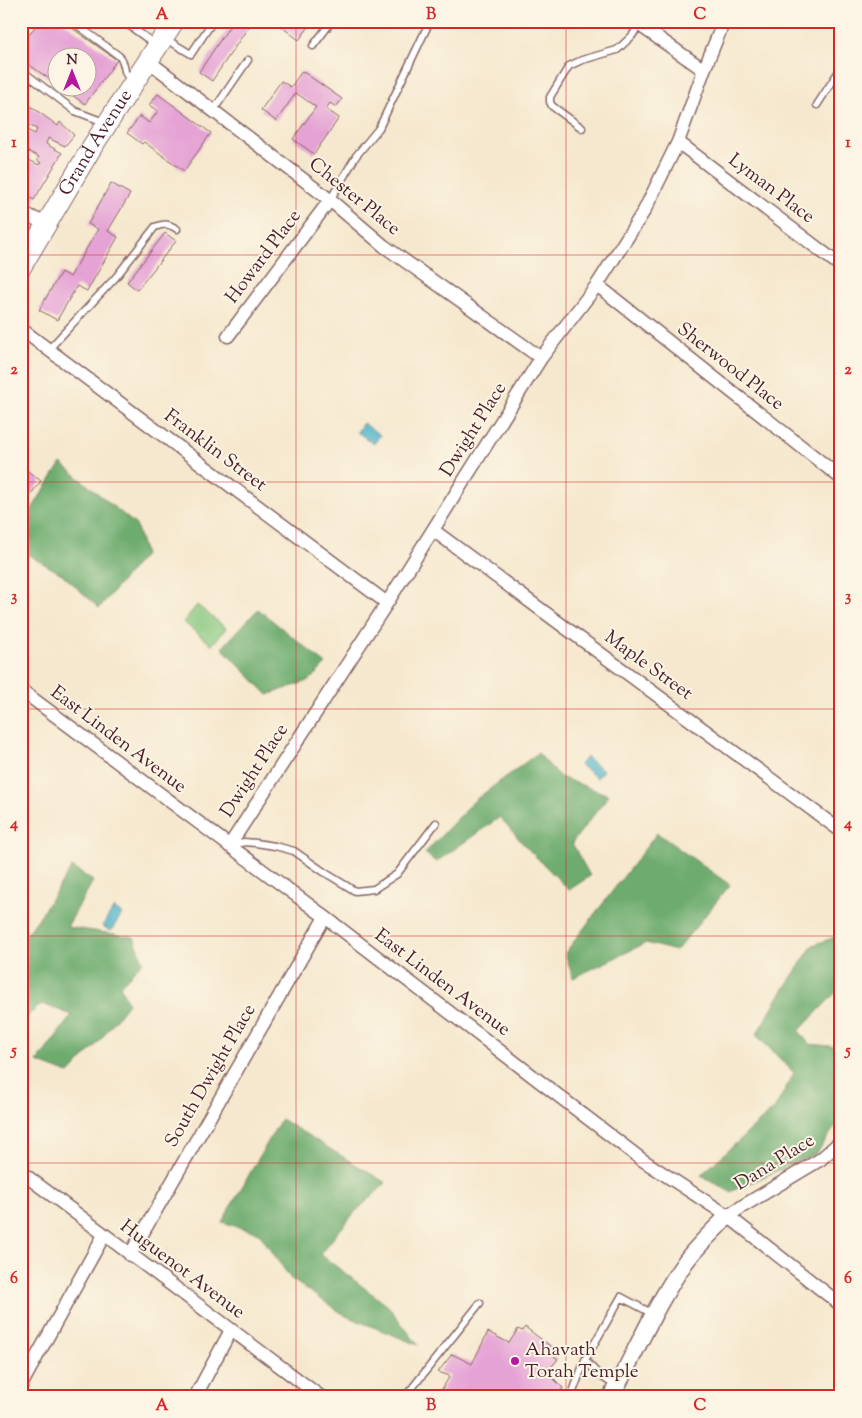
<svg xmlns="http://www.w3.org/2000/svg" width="862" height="1418" font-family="'Sorts Mill Goudy',serif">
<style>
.green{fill:#87c77f;stroke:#687355}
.forest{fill:#6dac6e;stroke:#5c664c}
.water{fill:#4ab3c8;stroke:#4a697a}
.building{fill:#e5a3d5}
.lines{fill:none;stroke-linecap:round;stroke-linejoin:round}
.service-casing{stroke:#866564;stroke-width:9}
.minor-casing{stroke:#866564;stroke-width:15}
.tertiary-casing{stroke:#866564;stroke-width:19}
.primary-casing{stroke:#866564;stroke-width:22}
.service{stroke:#fff;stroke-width:6}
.minor{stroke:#fff;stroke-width:12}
.tertiary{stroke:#fff;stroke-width:16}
.primary{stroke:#fff;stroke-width:20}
.grid{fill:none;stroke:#d62828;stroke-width:1;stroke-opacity:0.55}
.poi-dot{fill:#b5179e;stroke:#fcf5e5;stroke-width:2}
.labels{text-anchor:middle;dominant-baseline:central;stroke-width:4;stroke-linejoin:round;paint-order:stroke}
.street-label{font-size:19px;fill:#4a1f2b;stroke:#fcf5e5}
.poi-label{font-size:19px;fill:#4a1f2b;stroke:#fcf5e5;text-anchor:start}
.neatline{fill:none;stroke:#d62828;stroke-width:2}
.grid-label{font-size:16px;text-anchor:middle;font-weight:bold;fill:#d62828}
</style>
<rect width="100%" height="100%" fill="#fcf5e5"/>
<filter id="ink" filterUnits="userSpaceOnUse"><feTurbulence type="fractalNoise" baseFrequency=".02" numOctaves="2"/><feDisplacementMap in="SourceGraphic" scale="10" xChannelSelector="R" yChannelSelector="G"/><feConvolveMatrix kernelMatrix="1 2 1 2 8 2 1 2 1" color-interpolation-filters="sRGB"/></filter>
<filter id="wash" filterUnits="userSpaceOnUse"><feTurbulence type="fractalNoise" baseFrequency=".0096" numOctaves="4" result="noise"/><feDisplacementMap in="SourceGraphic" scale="20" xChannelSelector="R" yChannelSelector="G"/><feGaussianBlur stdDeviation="1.12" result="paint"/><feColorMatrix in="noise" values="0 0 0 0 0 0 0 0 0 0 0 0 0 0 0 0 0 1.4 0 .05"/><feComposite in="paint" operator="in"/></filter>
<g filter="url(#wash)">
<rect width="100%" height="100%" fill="#f5e8ce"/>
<!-- green -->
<path class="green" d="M197,605L226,628L212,645L183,622Z"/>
<!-- forest -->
<path class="forest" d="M61,463L136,525L145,554L99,608L62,574L21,551V526Z
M258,609L326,664L310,680L268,695L222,648Z
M538,753L560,777L609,795L572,843L590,876L569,890L525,846L500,817L436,862L425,853L475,800Z
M657,833L730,885L676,951L646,943L573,978L565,953Z
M72,867L93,881L67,927L134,937L143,961L120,986L128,1003L98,1043L69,1074L37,1062L72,1015L42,1004L21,1021V942L38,919Z
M841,935V987L799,1031L809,1044L841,1047V1118L817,1153L730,1192L701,1175L775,1108L794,1073L756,1035L779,996L813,945Z
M281,1119L386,1183L355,1212L320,1254L388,1306L418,1345L346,1316L291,1279L259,1233L222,1222Z"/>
<!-- water -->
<path class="water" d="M363,423L380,435L374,444L357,432Z
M586,757L603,770L597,778L580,765Z
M114,908L122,914L111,931L102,926Z"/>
<g id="blocks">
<!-- building -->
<path class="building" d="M39,21H62L117,60L85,104L62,88H88V58H58V85L21,59V46Z
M233,21H248L251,23L212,81L199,72Z
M274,21H313L299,40Z
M302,71L342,99L336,107L330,103L326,109L339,118L314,154L293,139L316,107L296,93L276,121L261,110L281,81L291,87Z
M158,94L211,133L184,171L144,142L142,144L127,133L140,116L149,123L158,111L149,105Z
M25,102L58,126L60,122L74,135L65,146L48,138L46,144L62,153L34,200L21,193V176L24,172L21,171V156L39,165L41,163L37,160L39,157L21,148V127L35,134L37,129L21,122V109Z
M111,183L130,194L108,231L118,237L87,291L77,286L57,320L39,310L61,272L70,277L98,229L88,224Z
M165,233L176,241L137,290L127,282Z
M21,466L41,481L30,495L21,488Z
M21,504L27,509L21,516Z
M21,1323L27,1327L21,1336Z
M525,1327L558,1352L554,1356L558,1359L547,1372L563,1388L555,1397H437L450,1376L438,1372L452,1354L472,1364L488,1332L509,1343L518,1329L522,1331Z"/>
</g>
</g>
<g filter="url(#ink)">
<use href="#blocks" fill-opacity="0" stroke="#866564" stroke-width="1"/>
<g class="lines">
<!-- service casing -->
<g class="service-casing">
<path id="service" d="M72,21L119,56C128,65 120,71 132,81
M123,21L156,45
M166,39L191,54L213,21
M313,46L332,21
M21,70L75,111L104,122
M817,105L841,68
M213,111L248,60
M582,128L552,106L550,102V97L569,66L582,60L617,50L632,36L639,25
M330,200L356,156L379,128L430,21
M49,349L116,277L155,227C165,223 169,224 177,229
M21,496L23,498
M230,846L244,842L256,843L275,846L294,851L324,872L355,891L374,889L397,874L436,823
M585,1360L597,1373L617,1387
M405,1397L480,1303
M571,1397L585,1360L621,1297L653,1314"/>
</g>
<!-- minor casing -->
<g class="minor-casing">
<path id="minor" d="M634,21L704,70
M147,60L330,200L384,246L541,358
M678,142L841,266
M21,212L46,224
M597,285L841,478
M21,329L387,603
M228,336L330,200
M433,530L841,831
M21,690L325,917L641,1159L728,1216L841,1305
M229,846L387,603L541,358L597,285L644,211L678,142L704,70L724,21
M21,1172L321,1397
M728,1216L743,1206L821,1159L841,1141
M130,1255L325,917
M21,1385L104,1235
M195,1397L231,1330"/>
</g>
<!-- tertiary casing -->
<g class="tertiary-casing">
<path id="tertiary" d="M611,1397C636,1352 656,1303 686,1261C698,1245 714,1230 728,1216"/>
</g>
<!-- primary casing -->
<g class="primary-casing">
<g id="primary">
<path id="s1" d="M21,267L92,147L174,21"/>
</g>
</g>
<!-- service -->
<use href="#service" class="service"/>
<!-- minor -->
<use href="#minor" class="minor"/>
<!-- tertiary -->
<use href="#tertiary" class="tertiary"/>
<!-- primary -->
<use href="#primary" class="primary"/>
</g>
</g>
<!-- grid -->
<path class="grid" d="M296,21V1397M566,21V1397M21,255H841M21,482H841M21,709H841M21,936H841M21,1163H841"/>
<!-- markers -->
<circle class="poi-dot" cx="515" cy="1361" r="5"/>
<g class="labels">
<!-- street labels -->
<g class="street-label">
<text stroke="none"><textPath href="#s1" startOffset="145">Grand Avenue</textPath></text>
<text transform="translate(771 189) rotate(37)">Lyman Place</text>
<text transform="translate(354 197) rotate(39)">Chester Place</text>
<text transform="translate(264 257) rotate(-53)">Howard Place</text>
<text transform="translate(730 367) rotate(38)">Sherwood Place</text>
<text transform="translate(474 430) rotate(-58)">Dwight Place</text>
<text transform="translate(215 451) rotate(37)">Franklin Street</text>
<text transform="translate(648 666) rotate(36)">Maple Street</text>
<text transform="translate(118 740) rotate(37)">East Linden Avenue</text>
<text transform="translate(255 771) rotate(-57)">Dwight Place</text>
<text transform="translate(442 983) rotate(37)">East Linden Avenue</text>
<text transform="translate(211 1076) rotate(-60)">South Dwight Place</text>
<text transform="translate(775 1163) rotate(-32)">Dana Place</text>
<text transform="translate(182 1270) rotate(37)">Huguenot Avenue</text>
</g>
<!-- poi labels -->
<g class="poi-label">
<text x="525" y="1350">Ahavath<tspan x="525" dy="22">Torah Temple</tspan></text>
</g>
</g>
<!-- margin -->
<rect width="862" height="1418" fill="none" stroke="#fcf5e5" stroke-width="55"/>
<!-- north arrow -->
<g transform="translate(72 72)"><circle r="24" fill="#fcf5e5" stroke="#b59f9b"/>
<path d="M0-4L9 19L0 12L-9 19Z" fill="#b5179e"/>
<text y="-8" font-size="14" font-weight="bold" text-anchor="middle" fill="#4a1f2b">N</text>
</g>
<rect x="28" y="28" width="806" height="1362" class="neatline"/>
<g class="grid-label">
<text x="162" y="19">A</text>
<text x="431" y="19">B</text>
<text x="700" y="19">C</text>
<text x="14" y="147">1</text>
<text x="848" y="147">1</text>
<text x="14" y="374">2</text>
<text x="848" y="374">2</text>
<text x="14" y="601">3</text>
<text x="848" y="601">3</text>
<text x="14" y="828">4</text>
<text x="848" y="828">4</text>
<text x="14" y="1055">5</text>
<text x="848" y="1055">5</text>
<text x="14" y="1283">6</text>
<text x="848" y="1283">6</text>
<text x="162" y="1410">A</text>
<text x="431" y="1410">B</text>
<text x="700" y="1410">C</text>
</g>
</svg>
